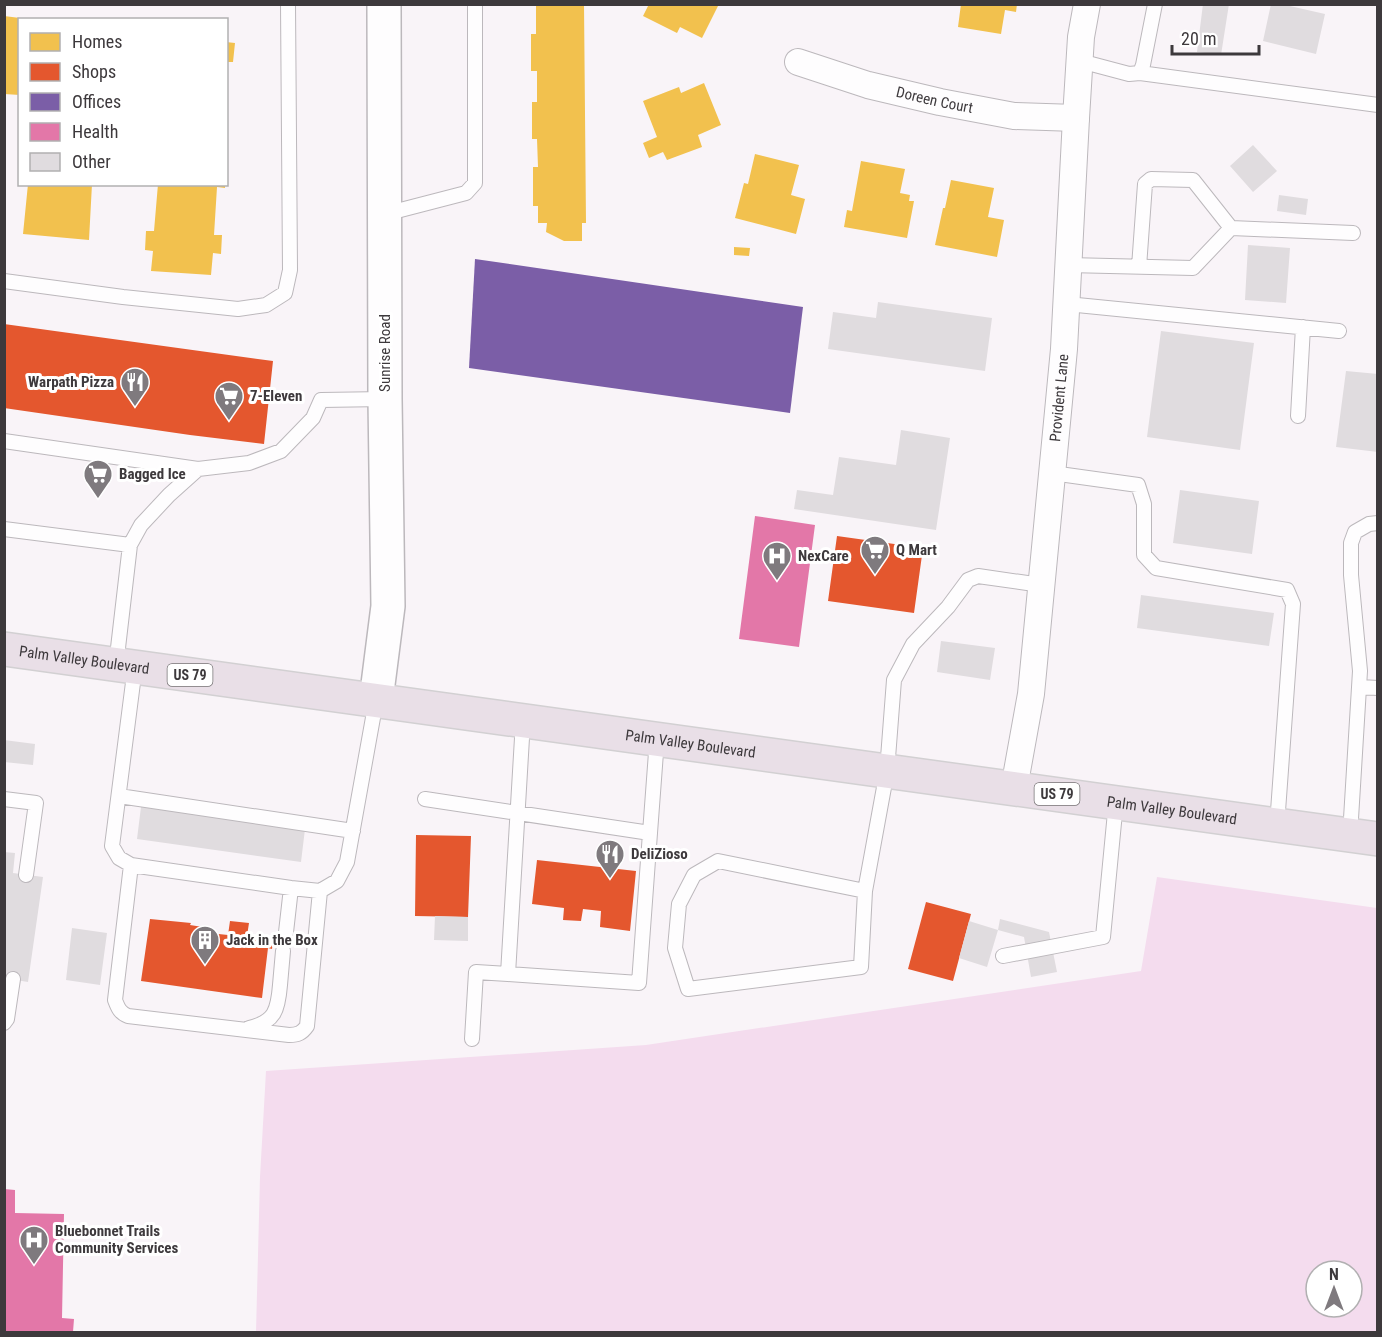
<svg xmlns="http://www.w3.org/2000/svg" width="1382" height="1337" font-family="'Roboto Condensed',sans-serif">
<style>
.green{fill:#f4dcee;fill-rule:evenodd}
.homes{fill:#f2c14e}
.shops{fill:#e4572e}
.offices{fill:#7b5ea7}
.health{fill:#e377a8}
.building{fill:#e0dcdf}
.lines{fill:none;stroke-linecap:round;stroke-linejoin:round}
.lane-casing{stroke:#bcb8bc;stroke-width:16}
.street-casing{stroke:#bcb8bc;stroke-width:28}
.secondary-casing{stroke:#bcb8bc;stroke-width:36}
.highway-casing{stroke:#d2d0d2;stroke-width:36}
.lane{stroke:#fefdfe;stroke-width:14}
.street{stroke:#fefdfe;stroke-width:26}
.secondary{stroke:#fefdfe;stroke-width:33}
.highway{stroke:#e9dfe7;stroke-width:33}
.labels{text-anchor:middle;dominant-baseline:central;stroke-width:6;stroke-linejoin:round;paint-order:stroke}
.shield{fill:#fff;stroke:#777476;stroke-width:1.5}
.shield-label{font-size:14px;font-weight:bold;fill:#3d393c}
.street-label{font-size:15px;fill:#3d393c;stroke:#fff}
.poi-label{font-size:15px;font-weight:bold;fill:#3d393c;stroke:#fff;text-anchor:start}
</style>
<rect width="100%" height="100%" fill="#f9f4f8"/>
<!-- green -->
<path class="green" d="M1157,877L1377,908V1332H256L260,1177L266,1071L646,1045L1141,971ZM1316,1271H1352V1307H1316Z"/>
<!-- homes -->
<path class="homes" d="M536,4H584L586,223H582V241H564L546,232L547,223H538V206H533V167H538L537,139H532V102H537V71H531V34H536Z
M649,4H719L702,38L680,27L677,33L643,16Z
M961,4H1017L1016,12L1005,10L1001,34L958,27Z
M4,16L20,18V95L4,94Z
M226,42L235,43L233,62H226Z
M704,83L721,125L698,135L702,147L667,160L663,152L649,158L643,143L657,137L643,101L679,87L681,93Z
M755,154L799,165L791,195L805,199L796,234L735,218L744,183L748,184Z
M861,161L905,169L900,193L910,195L909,201H914L907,238L844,227L847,210L852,211Z
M951,180L994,188L988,217L1004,220L997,257L935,245L943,208H945Z
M28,184H92L89,240L23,234Z
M158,184H225V188L217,187L214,235H222L221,254L213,253L211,275L151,271L153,251L145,250L146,231H154Z
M734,247L750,248L749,256L734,255Z"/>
<!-- shops -->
<path class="shops" d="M4,324L273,361L264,444L190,435L4,408Z
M837,536L923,548L914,613L828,601Z
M416,835L471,836L468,917L415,916Z
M537,860L636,871L630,931L600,927L601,911L583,909L581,921L563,920L564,908L532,904Z
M926,902L971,914L953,981L908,969Z
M150,919L191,923L190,925L209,928V933L228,935L230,921L249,923L247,936L273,940L272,949L268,948L262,998L141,981Z"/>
<!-- offices -->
<path class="offices" d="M475,259L803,307L790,413L469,368Z"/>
<!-- health -->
<path class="health" d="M755,516L815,525L799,647L739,639Z
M4,1189L15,1190V1213L64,1214L62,1318L74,1319L73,1332H4Z"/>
<!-- building -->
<path class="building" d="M1203,4H1229L1221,55L1197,52Z
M1271,4H1281L1325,14L1316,54L1263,41Z
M1253,145L1277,171L1253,192L1230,166Z
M1279,195L1308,199L1306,215L1277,211Z
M1248,245L1290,248L1286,303L1245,300Z
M878,302L992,318L985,371L828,349L833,312L876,318Z
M1161,331L1254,343L1240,450L1147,437Z
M1346,371L1378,374V452L1336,447Z
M901,430L950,438L936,530L794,509L797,490L833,495L839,457L896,465Z
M1180,490L1259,501L1252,554L1173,543Z
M1141,595L1274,613L1269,646L1137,628Z
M941,641L995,648L990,680L937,672Z
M4,740L35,744L33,765L4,762Z
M141,807L305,829L301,862L137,839Z
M4,852L15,853L13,873L43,877L28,982L4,978Z
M435,916L468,917V941L434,940Z
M1000,919L1049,932L1057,972L1031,977L1024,937L998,930Z
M969,921L998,930L987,967L959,958Z
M72,928L107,933L100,985L66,980Z"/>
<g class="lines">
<!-- lane casing -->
<g class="lane-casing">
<path id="lane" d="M1080,61L1129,74L1140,73L1143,65L1155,4
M1140,73L1378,105
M385,214L466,193L475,183V4
M1068,265L1193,268L1231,228L1353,233
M1139,267L1145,184L1151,179L1193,180L1231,228
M4,281L123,297L238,309L266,305L285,293L290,270L288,4
M1067,304L1339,331
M1298,416L1303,327
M4,441L198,469
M1052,473L1138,485L1144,504V555L1156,568L1287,590L1293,604L1277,825
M4,529L130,545
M116,665L130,545L141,525L169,495L198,469L249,463L281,451L313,418L321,400L385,399
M135,667L112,846L119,858L131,865L291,888L320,891L337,881L347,862L376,701
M1360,687L1378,688
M523,721L508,974L639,983L650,833
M119,796L353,831
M4,799L36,803L26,875
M425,799L650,833L657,739
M1350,835L1360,671L1351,575V543L1355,532L1369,524L1378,523
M131,865L115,1000C118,1008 120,1013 128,1016L289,1035C298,1035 302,1033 307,1026L320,891
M865,891L861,967L688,989L675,948L679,904L694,875L718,861L865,891L887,771L894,680L913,644L948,607L968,580L978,576L1041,585
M285,941L291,888
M1003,956L1103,937L1116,802
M4,1023L7,1019L13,979
M249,1028C275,1022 278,1010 280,985C281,974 282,962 283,951
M472,1039L476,972L508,974"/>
</g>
<!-- street casing -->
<g class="street-casing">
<g id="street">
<path id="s1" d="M798,62L868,85L940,102L1014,116L1076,118"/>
<path id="s2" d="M1014,788L1031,694L1064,349L1076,118L1081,37L1087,4"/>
</g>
</g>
<!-- secondary casing -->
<g class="secondary-casing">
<path id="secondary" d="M376,700L388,606L385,399L384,4"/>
</g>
<!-- highway casing -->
<g class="highway-casing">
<g id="highway">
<path id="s3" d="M4,649L1378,839"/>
</g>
</g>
<!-- lane -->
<use href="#lane" class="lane"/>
<!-- street -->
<use href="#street" class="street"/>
<!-- secondary -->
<use href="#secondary" class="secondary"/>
<!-- highway -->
<use href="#highway" class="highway"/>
</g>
<!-- icons -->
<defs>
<g id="restaurant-pin" transform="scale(1.5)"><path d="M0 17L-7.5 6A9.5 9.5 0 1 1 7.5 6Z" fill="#7f7a7e" stroke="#fff"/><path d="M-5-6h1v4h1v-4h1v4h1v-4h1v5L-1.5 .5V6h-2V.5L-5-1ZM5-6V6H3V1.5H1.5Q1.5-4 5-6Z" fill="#fff"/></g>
<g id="supermarket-pin" transform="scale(1.5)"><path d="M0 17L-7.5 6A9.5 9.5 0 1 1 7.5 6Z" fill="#7f7a7e" stroke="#fff"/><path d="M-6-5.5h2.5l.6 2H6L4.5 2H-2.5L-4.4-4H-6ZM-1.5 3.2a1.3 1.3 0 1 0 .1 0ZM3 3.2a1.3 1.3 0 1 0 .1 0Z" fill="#fff"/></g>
<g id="hospital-pin" transform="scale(1.5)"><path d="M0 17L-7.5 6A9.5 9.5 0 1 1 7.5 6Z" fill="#7f7a7e" stroke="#fff"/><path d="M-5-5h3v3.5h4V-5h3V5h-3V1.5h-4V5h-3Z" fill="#fff"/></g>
<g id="building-pin" transform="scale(1.5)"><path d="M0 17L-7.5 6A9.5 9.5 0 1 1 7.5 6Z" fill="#7f7a7e" stroke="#fff"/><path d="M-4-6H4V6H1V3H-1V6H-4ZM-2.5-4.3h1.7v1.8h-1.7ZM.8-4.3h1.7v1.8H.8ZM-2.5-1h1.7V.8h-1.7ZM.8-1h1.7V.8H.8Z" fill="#fff"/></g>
</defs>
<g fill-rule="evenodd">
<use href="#restaurant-pin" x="135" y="382"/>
<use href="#supermarket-pin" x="229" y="396"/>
<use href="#supermarket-pin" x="98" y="474"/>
<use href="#supermarket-pin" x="875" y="550"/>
<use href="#hospital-pin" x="777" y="556"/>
<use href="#restaurant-pin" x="610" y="854"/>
<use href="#building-pin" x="205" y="940"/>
<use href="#hospital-pin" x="34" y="1240"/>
</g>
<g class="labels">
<!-- shield labels -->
<g class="shield">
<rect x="167.5" y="664" width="45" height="22" rx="4.5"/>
<rect x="1034.5" y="783" width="45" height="22" rx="4.5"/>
</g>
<g class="shield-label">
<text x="190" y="675">US 79</text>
<text x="1057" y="794">US 79</text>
</g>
<!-- street labels -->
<g class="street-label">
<text stroke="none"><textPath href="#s1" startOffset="142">Doreen Court</textPath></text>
<text transform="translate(385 353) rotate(-90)">Sunrise Road</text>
<text stroke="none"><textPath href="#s2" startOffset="393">Provident Lane</textPath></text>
<text stroke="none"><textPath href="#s3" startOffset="81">Palm Valley Boulevard</textPath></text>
<text stroke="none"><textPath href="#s3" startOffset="693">Palm Valley Boulevard</textPath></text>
<text stroke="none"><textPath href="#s3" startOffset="1179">Palm Valley Boulevard</textPath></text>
</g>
<!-- poi labels -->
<g class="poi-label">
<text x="114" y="382" text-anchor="end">Warpath Pizza</text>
<text x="250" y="396">7-Eleven</text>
<text x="119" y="474">Bagged Ice</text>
<text x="896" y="550">Q Mart</text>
<text x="798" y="556">NexCare</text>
<text x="631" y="854">DeliZioso</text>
<text x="226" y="940">Jack in the Box</text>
<text x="55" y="1231">Bluebonnet Trails<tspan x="55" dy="17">Community Services</tspan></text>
</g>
</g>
<!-- border -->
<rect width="1382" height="1337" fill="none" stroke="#3d393c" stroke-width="12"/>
<!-- legend -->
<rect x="18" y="18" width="210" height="168" fill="#ffffff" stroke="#b1b0b1" stroke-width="1.5"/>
<rect x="30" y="33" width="30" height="18" fill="#f2c14e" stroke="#b1b0b1" stroke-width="1.5"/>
<text x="72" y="48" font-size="18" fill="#3d393c">Homes</text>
<rect x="30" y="63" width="30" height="18" fill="#e4572e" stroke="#b1b0b1" stroke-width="1.5"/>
<text x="72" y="78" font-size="18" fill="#3d393c">Shops</text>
<rect x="30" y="93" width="30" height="18" fill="#7b5ea7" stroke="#b1b0b1" stroke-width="1.5"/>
<text x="72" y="108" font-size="18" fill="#3d393c">Offices</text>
<rect x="30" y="123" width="30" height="18" fill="#e377a8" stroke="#b1b0b1" stroke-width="1.5"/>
<text x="72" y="138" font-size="18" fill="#3d393c">Health</text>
<rect x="30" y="153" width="30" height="18" fill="#e0dcdf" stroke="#b1b0b1" stroke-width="1.5"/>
<text x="72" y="168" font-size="18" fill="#3d393c">Other</text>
<!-- north arrow -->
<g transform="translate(1334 1289)"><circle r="28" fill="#ffffff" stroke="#b1b0b1" stroke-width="1.5"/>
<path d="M0-4.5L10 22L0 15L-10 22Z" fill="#7f7a7e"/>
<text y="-9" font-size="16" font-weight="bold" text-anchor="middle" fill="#3d393c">N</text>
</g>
<!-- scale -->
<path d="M1172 45v9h87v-9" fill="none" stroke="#3d393c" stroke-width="3"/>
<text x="1181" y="45" font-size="18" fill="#3d393c" stroke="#ffffff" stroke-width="4.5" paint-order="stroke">20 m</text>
</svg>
